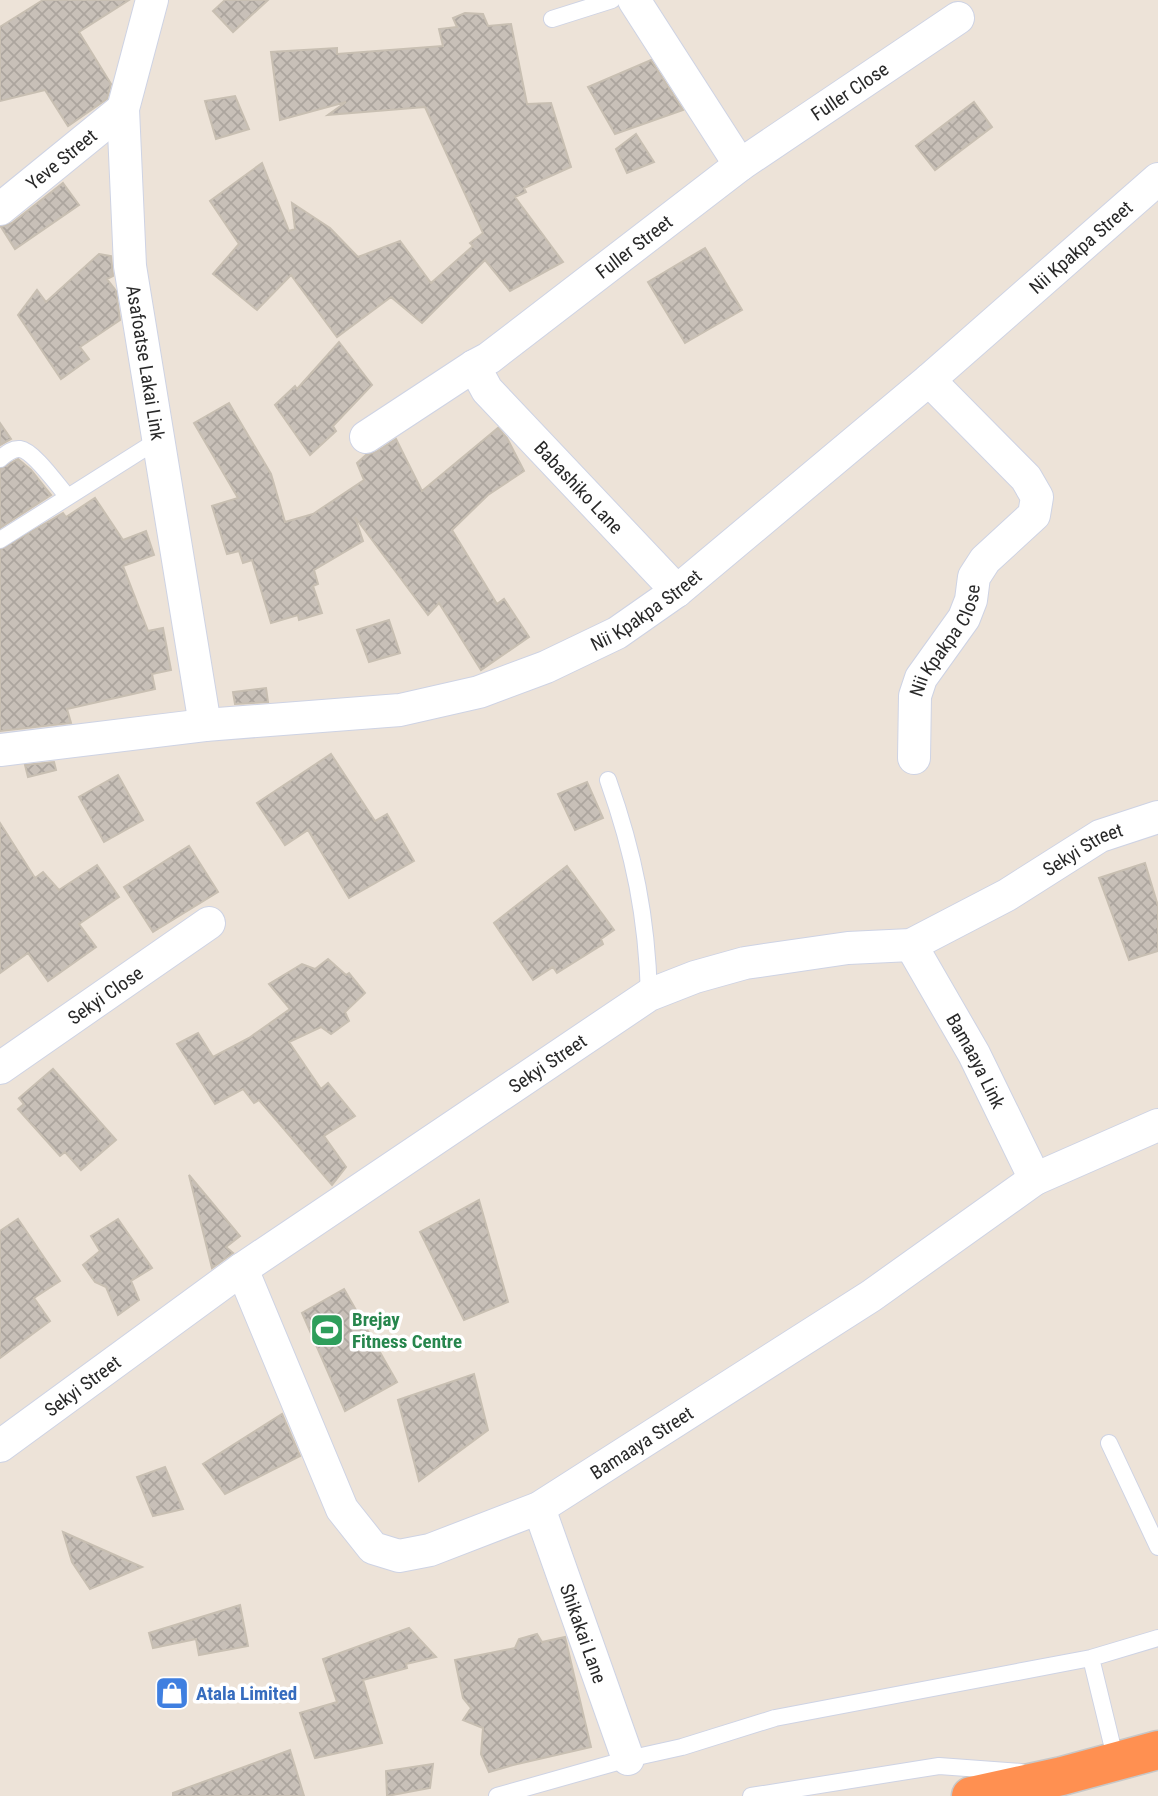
<svg xmlns="http://www.w3.org/2000/svg" width="1158" height="1796" font-family="'Roboto Condensed',sans-serif">
<style>
.building{fill:url(#building-cross-hatch);stroke:#c8bfb2;stroke-width:2}
.lines{fill:none;stroke-linecap:round;stroke-linejoin:round}
.lane-casing{stroke:#ced3e4;stroke-width:18}
.street-casing{stroke:#ced3e4;stroke-width:34}
.highway-casing{stroke:#c7c7c7;stroke-width:41}
.lane{stroke:#fff;stroke-width:16}
.street{stroke:#fff;stroke-width:32}
.highway{stroke:#ff9051;stroke-width:38}
.labels{text-anchor:middle;dominant-baseline:central;stroke-width:7;stroke-linejoin:round;paint-order:stroke}
.street-label{font-size:19px;fill:#292929;stroke:#fff}
.leisure-label{font-size:19px;font-weight:bold;fill:#27864d;stroke:#fff;text-anchor:start}
.shop-label{font-size:19px;font-weight:bold;fill:#366cbe;stroke:#fff;text-anchor:start}
</style>
<defs>
<pattern id="building-cross-hatch" width="8" height="8" patternUnits="userSpaceOnUse" patternTransform="scale(1.75)"><rect width="8" height="8" fill="#c8c0b8"/><path d="M0 0l8 8M0 8l8-8" fill="none" stroke="#aca59e"/></pattern>
</defs>
<rect width="100%" height="100%" fill="#ede3d8"/>
<!-- building -->
<path class="building" d="M43,0H129L79,32L111,84L107,99L68,126L45,90L0,101V27Z
M225,0H268L233,32L213,11Z
M465,13L483,14L488,26L511,24L527,104L551,103L571,167L524,188L526,192L515,197L563,262L510,291L485,260L422,323L391,297L337,337L291,275L257,310L213,274L239,244L210,201L262,163L289,231L295,229L292,203L330,228L358,257L400,241L431,283L473,246L470,243L483,233L425,107L328,115L346,102L280,120L271,52L337,48V54L443,46L439,29L457,27L453,18Z
M651,60L683,110L615,134L588,87Z
M235,96L249,129L216,139L205,101Z
M974,102L992,127L935,170L916,146Z
M636,134L654,162L627,173L616,149Z
M63,183L79,205L15,249L1,227L12,223Z
M705,248L742,310L685,343L648,282Z
M99,254L111,256L113,276L107,279L116,291L120,320L80,347L89,359L61,379L18,315L37,290L46,302Z
M339,342L372,385L333,426L336,431L310,455L275,405L295,386L297,389Z
M229,403L271,474L285,522L313,514L364,480L357,463L366,455L376,452L396,439L422,491L498,428L507,438L524,471L488,495L452,530L497,604L504,599L529,637L481,670L439,603L428,615L355,517L363,541L314,570L318,584L313,586L322,613L299,620L298,615L271,623L252,560L243,563L239,551L227,554L212,506L238,498L194,423Z
M0,423L11,439L0,445Z
M18,459L31,470L51,495L0,528V469Z
M95,498L123,540L146,531L154,555L123,566L148,631L163,628L171,670L152,674L155,689L67,709L71,723L0,731V550L63,513L66,517Z
M389,620L400,653L369,662L357,630Z
M266,688L268,702L235,704L233,692Z
M331,754L375,821L387,814L414,861L349,898L308,830L285,845L257,803Z
M54,762L56,770L28,777L25,765Z
M118,775L143,820L104,842L79,797Z
M587,782L603,818L575,830L558,794Z
M0,823L35,878L43,872L59,890L97,865L119,897L79,924L96,947L48,981L28,953L0,973Z
M189,846L218,892L153,932L124,887Z
M1145,863L1158,906V951L1129,960L1099,878Z
M567,866L614,930L601,939L603,944L557,973L553,967L533,980L494,923Z
M328,959L346,975L349,973L365,993L345,1012L349,1021L331,1034L321,1027L289,1042L321,1089L328,1083L355,1116L324,1136L346,1167L332,1185L259,1100L254,1103L243,1089L215,1104L177,1044L198,1033L213,1057L249,1038L290,1009L269,984L302,964L315,969Z
M53,1069L116,1140L81,1170L65,1152L60,1156L18,1109L24,1104L19,1098Z
M189,1175L240,1236L226,1247L233,1253L212,1268Z
M479,1200L508,1302L464,1320L420,1232Z
M18,1219L60,1281L34,1298L50,1321L0,1358V1231Z
M118,1219L152,1268L131,1281L139,1300L118,1315L106,1287L95,1282L83,1265L100,1251L91,1236Z
M344,1289L397,1382L345,1411L302,1313Z
M474,1374L488,1430L419,1481L398,1400Z
M282,1414L300,1456L225,1494L203,1464Z
M165,1467L183,1509L153,1516L137,1477Z
M63,1532L142,1567L90,1589L72,1562Z
M240,1605L248,1646L199,1655L196,1639L153,1648L149,1633Z
M409,1628L436,1657L406,1664L407,1668L363,1680L382,1743L315,1758L300,1713L337,1702L323,1659Z
M537,1634L542,1642L565,1637L591,1747L513,1765L489,1772L481,1754L483,1728L463,1720L471,1708L463,1698L455,1660L515,1648L519,1639Z
M290,1750L304,1796H173V1793Z
M433,1764L430,1788L387,1796L386,1771Z"/>
<g class="lines">
<!-- lane casing -->
<g class="lane-casing">
<path id="lane" d="M552,19L612,0
M0,459C6,454 12,448 20,449C34,451 58,486 68,497
M0,540L158,440
M608,780C634,853 647,918 649,995
M1109,1443L1158,1547
M1091,1658L1116,1761
M497,1796L628,1759L682,1747L775,1718L1091,1658L1158,1638
M751,1796L939,1766L1021,1772"/>
</g>
<!-- street casing -->
<g class="street-casing">
<g id="street">
<path id="s1" d="M152,0L123,109L130,266L205,725"/>
<path d="M634,0L740,165"/>
<path id="s2" d="M0,209L123,109"/>
<path id="s3" d="M474,366L487,390L677,591"/>
<path id="s4" d="M366,437L474,366L489,358L740,165L958,18"/>
<path id="s5" d="M0,750L205,725L400,710L479,692L546,667L617,633L677,591L929,380L1158,179"/>
<path id="s6" d="M914,758L915,696L921,678L964,618L971,600L974,577L985,560L1034,515L1037,497L1026,478L929,380"/>
<path id="s7" d="M911,945L974,1054L1035,1179"/>
<path id="s8" d="M0,1068L209,923"/>
<path id="s9" d="M242,1269L342,1509L373,1548L399,1556L430,1550L539,1508L871,1296L1035,1179L1158,1125"/>
<path id="s10" d="M0,1446L242,1269L649,995L695,977L745,963L848,948L911,945L1007,895L1100,836L1158,817"/>
<path id="s11" d="M539,1508L628,1759"/>
</g>
</g>
<!-- highway casing -->
<g class="highway-casing">
<path id="highway" d="M971,1796L1062,1776L1158,1750"/>
</g>
<!-- lane -->
<use href="#lane" class="lane"/>
<!-- street -->
<use href="#street" class="street"/>
<!-- highway -->
<use href="#highway" class="highway"/>
</g>
<!-- icons -->
<defs>
<g id="stadium-square" transform="scale(1.75)"><rect x="-9" y="-9" width="18" height="18" rx="4" fill="#2e9e5b" stroke="#fff"/><path d="M0-5a6.5 5 0 1 0 0 10a6.5 5 0 1 0 0-10ZM-3.5-1.8h7v3.6h-7Z" fill="#fff"/></g>
<g id="shop-square" transform="scale(1.75)"><rect x="-9" y="-9" width="18" height="18" rx="4" fill="#3f7fe0" stroke="#fff"/><path d="M-5-2.5h2.3a2.7 3.5 0 0 1 5.4 0H5L5.5 6h-11ZM-1.5-2.5h3a1.5 2.3 0 0 0-3 0Z" fill="#fff"/></g>
</defs>
<g fill-rule="evenodd">
<use href="#stadium-square" x="327" y="1330"/>
<use href="#shop-square" x="172" y="1693"/>
</g>
<g class="labels">
<!-- street labels -->
<g class="street-label">
<text stroke="none"><textPath href="#s4" startOffset="595">Fuller Close</textPath></text>
<text stroke="none"><textPath href="#s2" startOffset="79">Yeve Street</textPath></text>
<text stroke="none"><textPath href="#s4" startOffset="329">Fuller Street</textPath></text>
<text stroke="none"><textPath href="#s5" startOffset="1237">Nii Kpakpa Street</textPath></text>
<text stroke="none"><textPath href="#s1" startOffset="368">Asafoatse Lakai Link</textPath></text>
<text stroke="none"><textPath href="#s3" startOffset="161">Babashiko Lane</textPath></text>
<text stroke="none"><textPath href="#s5" startOffset="670">Nii Kpakpa Street</textPath></text>
<text stroke="none"><textPath href="#s6" startOffset="126">Nii Kpakpa Close</textPath></text>
<text stroke="none"><textPath href="#s10" startOffset="1256">Sekyi Street</textPath></text>
<text stroke="none"><textPath href="#s8" startOffset="128">Sekyi Close</textPath></text>
<text stroke="none"><textPath href="#s7" startOffset="133">Bamaaya Link</textPath></text>
<text stroke="none"><textPath href="#s10" startOffset="668">Sekyi Street</textPath></text>
<text stroke="none"><textPath href="#s10" startOffset="102">Sekyi Street</textPath></text>
<text stroke="none"><textPath href="#s9" startOffset="607">Bamaaya Street</textPath></text>
<text stroke="none"><textPath href="#s11" startOffset="133">Shikakai Lane</textPath></text>
</g>
<!-- leisure labels -->
<g class="leisure-label">
<text x="352" y="1319">Brejay<tspan x="352" dy="22">Fitness Centre</tspan></text>
</g>
<!-- shop labels -->
<g class="shop-label">
<text x="196" y="1693">Atala Limited</text>
</g>
</g>
</svg>
